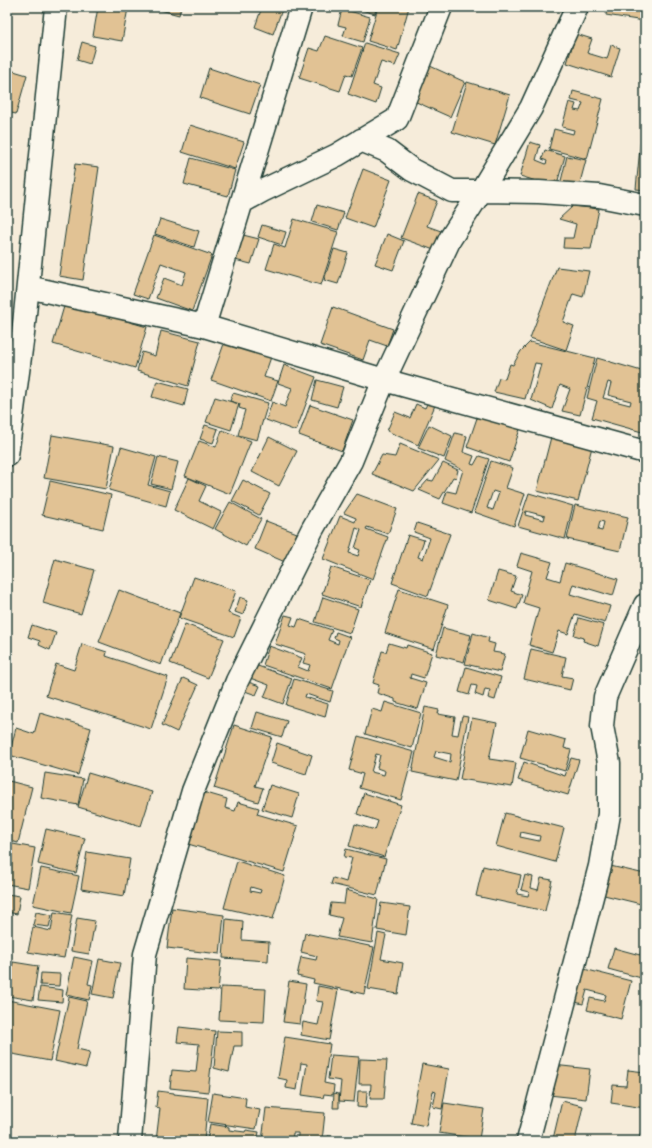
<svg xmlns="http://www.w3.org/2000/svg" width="652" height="1148" font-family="Dekko,sans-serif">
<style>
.building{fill:#e1c294;stroke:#1f3d34;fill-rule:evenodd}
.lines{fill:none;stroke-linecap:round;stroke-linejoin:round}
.minor-casing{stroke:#1f3d34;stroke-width:25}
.minor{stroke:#fbf7ec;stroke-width:22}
</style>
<rect width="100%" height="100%" fill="#f6ecda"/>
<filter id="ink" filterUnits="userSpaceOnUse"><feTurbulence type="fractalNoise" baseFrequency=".025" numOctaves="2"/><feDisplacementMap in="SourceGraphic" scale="8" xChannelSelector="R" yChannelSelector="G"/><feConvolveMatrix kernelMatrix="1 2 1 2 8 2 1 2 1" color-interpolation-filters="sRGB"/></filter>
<g filter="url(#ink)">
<!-- building -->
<path class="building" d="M98,7H119L128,8L122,41L93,36Z
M149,7H181L179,15Z
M262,7H283L273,34L255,27Z
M351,7H376L375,14Z
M378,7H409L397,50L368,41Z
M607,7H645L644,21L606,15Z
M342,9L370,17L363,42L343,36L346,27L338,25Z
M576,34L592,39L587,53L607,59L611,45L620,48L611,77L567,63Z
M325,36L362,48L352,76L346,74L340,91L299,78L309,48L319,51Z
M82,42L95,46L90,64L77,60Z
M365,43L400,54L395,66L381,62L373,85L381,88L376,104L348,94Z
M430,66L465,82L450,117L414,101Z
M209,68L260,85L250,114L200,98Z
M7,69L27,75L16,114L7,112Z
M467,82L510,95L495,145L452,132Z
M573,91L603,99L587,159L549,149L554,129L573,134L574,130L562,127L569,102L576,104L574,110L580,111L583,103L571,100Z
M190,125L244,142L235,169L182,152Z
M641,137H645V190L636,189Z
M530,142L540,145L536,160L546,164L547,161L542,159L545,150L565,156L556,187L520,176Z
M567,156L586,160L578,190L560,185Z
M191,158L235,170L228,196L184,184Z
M75,164L99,167L83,280L59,276Z
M363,169L391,180L373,228L345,218Z
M418,194L437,201L427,226L441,231L434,250L401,238Z
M317,205L344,213L338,230L312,222Z
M573,206L599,209L591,249L563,248L564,238H573L576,224L559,219Z
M160,219L199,231L194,247L155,234Z
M294,219L338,232L321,285L266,269L274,244L285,248Z
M262,225L286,232L282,245L258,237Z
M387,234L404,241L393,270L375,264Z
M154,235L212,255L192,311L156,298L164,278L182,285L186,272L161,263L148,299L133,294Z
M243,235L259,239L251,264L235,260Z
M334,249L348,253L338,284L324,280Z
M557,267L589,271L583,297L573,294L563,322L574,326L566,350L530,338Z
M65,303L147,327L135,368L53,344Z
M333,307L393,329L387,346L370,340L363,360L320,345Z
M161,331L200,341L188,386L137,371L142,352L155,356Z
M225,341L271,357L264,377L278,381L271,401L211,380Z
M530,342L595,358L580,415L562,411L570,389L560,385L552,409L531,400L541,364L535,363L525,399L494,392L499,378L505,379L510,364L513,365L521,351Z
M597,358L645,372V423L642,432L592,418L597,401L587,398ZM608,382L611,383L608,395L631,401L630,405L603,398Z
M284,365L316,377L296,431L266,420L272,402L285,407L292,388L278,383Z
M317,380L343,387L337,407L312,400Z
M157,381L188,389L184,406L152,397Z
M233,393L268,403L257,440L238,435L245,410L239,408L240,404L230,401Z
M215,397L239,404L231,430L206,422Z
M429,400L436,403L418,445L387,431L395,412L410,418L416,404L425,408Z
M310,405L353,420L342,451L299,435Z
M478,415L520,429L509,462L467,447Z
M205,425L218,429L213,443L200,439Z
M429,425L452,436L444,458L418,448Z
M222,430L251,441L230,494L185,476L199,441L216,447Z
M455,433L467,436L463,452L474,456L471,464L474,465L479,456L489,459L471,513L443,503L447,491L456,493L463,470L445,461Z
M52,435L114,446L106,489L44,478Z
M269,437L297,451L279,486L252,472Z
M551,437L592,447L578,501L537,491Z
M400,444L439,460L414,491L372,474L382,455L395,457Z
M121,447L156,457L148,485L170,491L166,506L109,490Z
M158,457L178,462L171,489L151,484Z
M491,461L513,468L506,488L525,494L514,526L474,512ZM493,491L499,493L493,510L487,508Z
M443,463L458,470L456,478L453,477L440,499L419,490L428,480L433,481Z
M189,478L206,486L199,501L221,512L213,529L174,510Z
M243,480L270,494L259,515L232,501Z
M50,481L111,495L103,529L42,515Z
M529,493L573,506L565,539L518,526ZM526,511L545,516L544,520L525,515Z
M357,494L397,509L388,534L367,527L366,529L388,537L373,579L323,559L340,516L355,522L356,518L344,513ZM356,528L361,530L355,548L360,550L358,556L349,553Z
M230,502L261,519L246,546L215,529Z
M575,505L628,517L620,551L567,539ZM600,521L604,522L602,531L598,530Z
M266,521L297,533L285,562L255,549Z
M417,523L450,534L428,596L392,583L408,535L424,540L418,557L423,559L430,538L414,532Z
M521,553L552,562L547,577L560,581L565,563L618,579L613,596L573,584L570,594L610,606L605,623L575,614L568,634L559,631L552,652L529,645L539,608L523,603L532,571L517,566Z
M55,559L94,570L81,614L43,603Z
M331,567L370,580L361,607L322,594Z
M498,571L516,576L511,591L522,595L517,609L489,600Z
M194,577L236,591L228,613L241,618L234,637L179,618Z
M399,589L448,605L434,649L385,633Z
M119,590L180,613L161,665L99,642Z
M240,597L248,600L243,615L235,612Z
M323,597L358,609L350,633L315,622Z
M285,615L293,617L290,625L296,627L299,619L332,630L328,640L338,644L339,640L334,638L336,632L350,637L332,689L263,665L269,646L302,658L298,667L308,671L310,665L303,663L306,654L275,644Z
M579,618L604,625L598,646L583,641L584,638L574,635Z
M185,624L224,639L208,678L170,663Z
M32,625L56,633L50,650L39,645L40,641L28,637Z
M443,628L471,635L464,662L436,655Z
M473,633L489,638L488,642L495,644L493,652L505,654L500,672L465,664Z
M389,643L406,648L407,645L432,653L424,678L411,674L410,678L426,683L418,709L395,702V699L377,693L379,685L373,683L382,651L386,652Z
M82,644L107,652L106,656L168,677L151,729L46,696L56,664L74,670Z
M531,649L566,657L562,676L573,678L570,690L524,679Z
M252,664L292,678L283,704L264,697L269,685L250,678L248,682L260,686L256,695L242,690Z
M466,667L501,677L495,700L488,698L490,690L485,689L483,697L475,694L477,686L472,685L469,695L459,692Z
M183,678L198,685L177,732L162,725Z
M294,679L333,691L330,702L306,694L305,697L328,704L325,717L286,705Z
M385,702L421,713L412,748L365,734L372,709L382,712Z
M425,707L439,710L438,714L455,717L452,734L458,735L462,716L468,717L456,781L412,772ZM436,751L451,754L450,762L434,757Z
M257,712L287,721L282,737L252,728Z
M40,713L91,728L78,775L9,755L16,728L34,734Z
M472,718L497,723L489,759L516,763L512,787L460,779Z
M234,725L272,737L255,786L263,788L258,802L214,788Z
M528,729L566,740L564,748L571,750L565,771L520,758Z
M358,736L414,752L401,800L359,788L363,774L349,770ZM376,754L380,755L377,768L385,771L384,775L371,772Z
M277,743L312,755L306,774L271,763Z
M571,758L579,760L568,795L518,780L524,762L565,776Z
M45,773L83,779L78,805L41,798Z
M88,773L152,792L141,826L78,807Z
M9,781L32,787L18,843L7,840V787Z
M270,785L299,794L292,818L262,809Z
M203,792L227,799L225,808L235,811L238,802L259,808L257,814L298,826L284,872L188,844Z
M364,793L401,805L384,857L349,846L355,824L375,830L378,821L357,814Z
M505,813L564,828L555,862L496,846ZM521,832L540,836L539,841L520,837Z
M46,829L85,838L76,873L38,864Z
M7,843L35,848L28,888L7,884Z
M346,849L386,859L377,895L331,884L333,878L346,882L352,858L344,857Z
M87,852L130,859L124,896L81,889Z
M237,861L285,876L273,919L224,908ZM251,887L261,890L260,893L250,891Z
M606,865L645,874V905L600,894Z
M483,866L521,875L517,894L528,896L529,892L521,890L525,875L533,877L531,888L538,890L541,878L552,880L545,911L476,896Z
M41,868L79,876L71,913L33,905Z
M346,890L378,899L372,943L337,937L342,918L329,915L331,903L344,904Z
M7,894L20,896L17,914L7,912Z
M381,903L410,907L406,935L377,930Z
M172,908L224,915L220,954L167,948Z
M36,912L52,915L49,927L33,925Z
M54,912L72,915L64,958L28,952L33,927L51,931Z
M77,918L95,921L89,954L71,951Z
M226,919L243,921L242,940L269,942L268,961L223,958Z
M305,933L374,947L364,994L313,983L314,980L297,976L301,957L316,960L317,956L301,952Z
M378,933L386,935L381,959L403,963L398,994L368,989Z
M644,939L645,979L608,969L614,948L640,955Z
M7,954L11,955L7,975Z
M74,957L93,961L88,984L92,985L89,1000L66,995Z
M186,958L221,961L218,991L184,989Z
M99,959L120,963L113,998L92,994Z
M13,962L38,966L33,1000L8,996Z
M580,968L631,981L621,1019L587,1010L590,998L604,1001L606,995L587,990L583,1004L571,1001Z
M41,973L60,974L59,986L40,985Z
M289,981L306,984L300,1024L283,1022Z
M318,986L338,990L329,1040L301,1035L303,1022L318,1025L323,1002L316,1001Z
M40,987L63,990L62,1002L38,1000Z
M221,987L266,989L264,1022L219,1020Z
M69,997L87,1001L77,1049L90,1052L86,1068L55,1061Z
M7,1000L60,1010L50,1061L7,1053Z
M179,1027L215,1031L208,1092L170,1088L172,1070L196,1072L199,1044L177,1042Z
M217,1031L242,1032V1046H234L229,1072L214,1068Z
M285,1037L330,1044L324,1083L334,1085L333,1095L324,1094L323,1098L302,1095L307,1064L301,1063L297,1090L286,1088L287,1080L278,1078Z
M331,1055L359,1057L354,1102L339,1101L341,1081L328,1079Z
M360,1059L387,1060L384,1099H370L371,1084H359Z
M422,1064L449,1069L442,1109L433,1107L436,1092L433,1091L426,1126L411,1123Z
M553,1065L590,1069L586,1099L549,1095Z
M628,1070L645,1072V1108L611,1103L613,1085L626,1086Z
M158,1091L174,1093V1094L208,1098L204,1141H156L160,1108L156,1107Z
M358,1091H367L366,1108L357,1107Z
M213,1093L246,1098L245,1107L260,1110L256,1129L208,1122Z
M334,1093L339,1094V1108H333Z
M562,1101L583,1106L575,1141H560L553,1139Z
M444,1103L484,1109L479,1139L439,1133Z
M266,1108L325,1113L322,1141H298V1133H293L292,1141H262Z
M645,1113V1141H639Z
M210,1124L229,1127V1130L245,1132L246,1130L259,1132L257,1141H207Z
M328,1136L348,1139L347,1141H327Z"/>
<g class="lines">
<!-- minor casing -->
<g class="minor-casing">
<path id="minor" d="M361,140L387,151L412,170L452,191H481L539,192L599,196L645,205
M242,202L262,191L337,155L397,119L441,7
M28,287L204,326L384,380L645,452
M204,326L301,7
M7,455L23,334L56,7
M130,1141L145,954L193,791L237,681L312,530L351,461L384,380L450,239L481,191L531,108L577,7
M528,1141L600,866L609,814V763L602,726L605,697L645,605"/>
</g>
<!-- minor -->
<use href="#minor" class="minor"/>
</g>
</g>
<!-- margin -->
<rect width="652" height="1148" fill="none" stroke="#fbf7ec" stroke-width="24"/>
<rect x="12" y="12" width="628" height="1124" fill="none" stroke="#1f3d34" stroke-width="1.5" filter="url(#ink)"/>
</svg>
